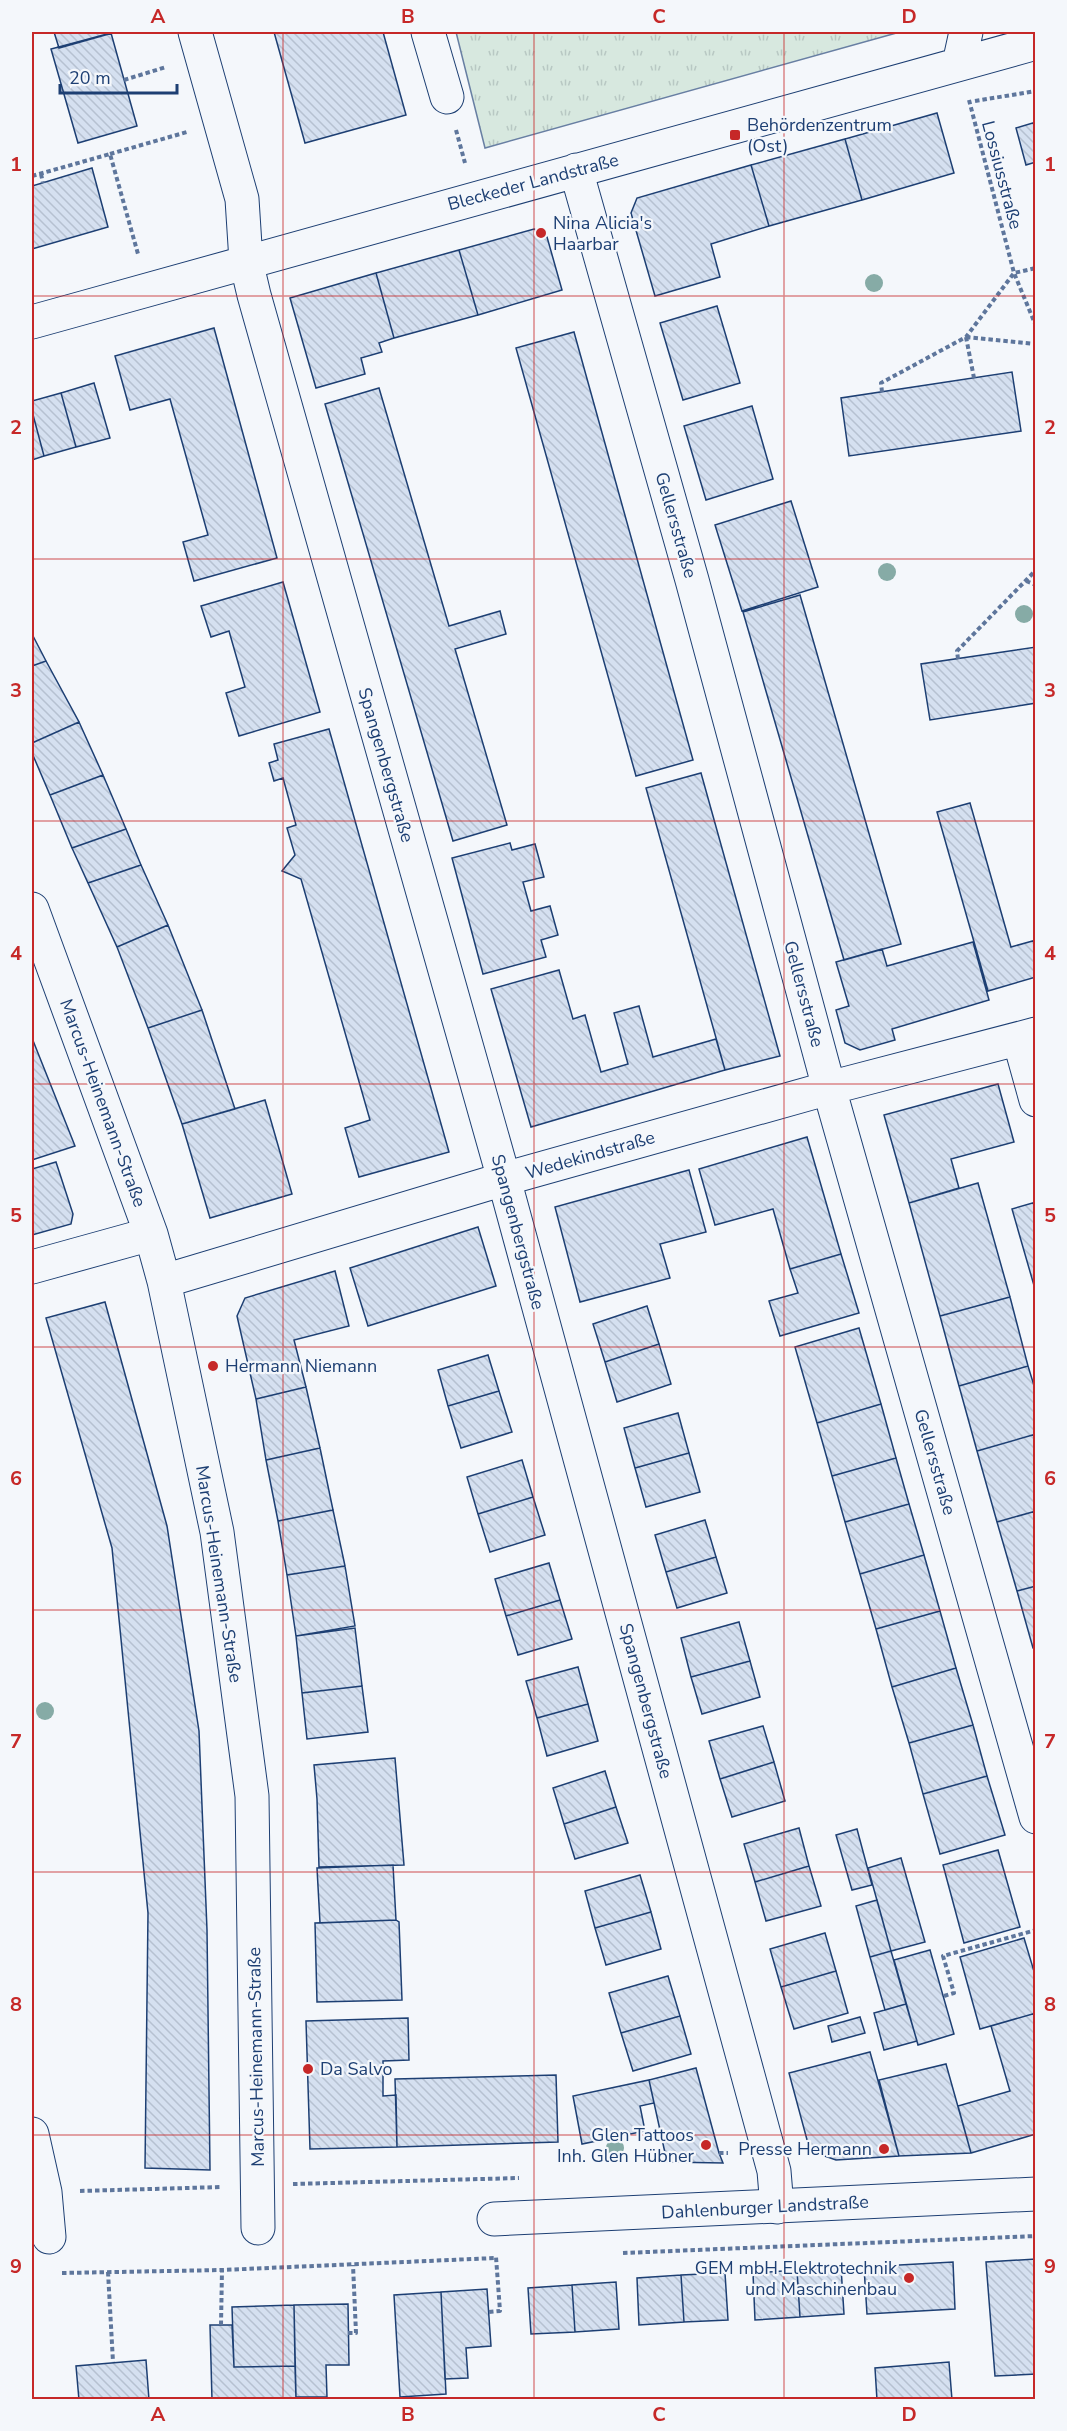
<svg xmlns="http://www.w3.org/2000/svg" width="1067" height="2431" font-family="'Nunito Sans',sans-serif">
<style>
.grass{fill:url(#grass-tufts);stroke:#687fa3;stroke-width:1.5}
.building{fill:url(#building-back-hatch);stroke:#1d3f73;stroke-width:1.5}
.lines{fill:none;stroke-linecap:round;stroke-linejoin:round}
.minor-casing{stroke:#1d3f73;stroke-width:35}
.major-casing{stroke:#1d3f73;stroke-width:35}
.path{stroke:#5e769c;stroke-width:4;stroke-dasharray:4.5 3;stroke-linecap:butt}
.minor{stroke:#f4f7fb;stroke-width:33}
.major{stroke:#f4f7fb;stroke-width:33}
.tree{fill:#86aba6}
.grid{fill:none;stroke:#c62828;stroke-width:1.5;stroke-opacity:0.55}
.poi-dot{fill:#c62828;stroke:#f4f7fb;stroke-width:2}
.labels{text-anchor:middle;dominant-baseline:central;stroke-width:4.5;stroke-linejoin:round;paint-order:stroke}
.poi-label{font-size:18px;fill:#1d3f73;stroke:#f4f7fb;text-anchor:start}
.street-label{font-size:18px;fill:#1d3f73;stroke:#f4f7fb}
.neatline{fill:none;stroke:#c62828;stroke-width:2}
.grid-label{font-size:20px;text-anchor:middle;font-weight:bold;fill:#c62828}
</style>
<defs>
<pattern id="grass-tufts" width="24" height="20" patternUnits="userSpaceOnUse" patternTransform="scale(1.5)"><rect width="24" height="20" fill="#d7e8df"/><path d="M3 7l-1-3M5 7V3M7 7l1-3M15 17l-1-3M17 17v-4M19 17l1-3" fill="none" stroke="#b8c8c3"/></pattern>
<pattern id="building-back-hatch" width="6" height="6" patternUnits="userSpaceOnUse" patternTransform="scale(1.5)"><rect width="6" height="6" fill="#d5e0f0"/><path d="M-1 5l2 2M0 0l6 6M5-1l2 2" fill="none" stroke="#b6c1d1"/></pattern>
</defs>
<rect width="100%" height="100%" fill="#f4f7fb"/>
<!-- grass -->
<path class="grass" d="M456,32H900L485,148Z"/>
<!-- building -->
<path class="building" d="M54,32H116L59,48Z
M274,32H383L406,115L305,143Z
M111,33L137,126L78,143L51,49Z
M937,113L954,173L862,200L845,139Z
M1036,122V162L1026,165L1016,128Z
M845,139L862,200L769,226L751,165Z
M751,165L769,226L711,244L720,277L655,296L631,213L637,198Z
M92,168L108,227L32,249V186Z
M534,229L547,237L562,290L478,315L459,250Z
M459,250L478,315L394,338L376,273Z
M376,273L394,338L379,343L382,352L361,358L365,374L316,388L290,298Z
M717,306L740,383L683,400L660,323Z
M214,328L277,558L194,581L183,542L208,535L170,399L130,410L115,356Z
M574,332L693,760L636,776L516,348Z
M1012,372L1021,431L849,456L841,398Z
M94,383L110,438L76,447L61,393Z
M379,388L449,626L500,611L506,634L455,649L507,825L453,841L325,404Z
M61,393L76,447L44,456L32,411V401Z
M752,406L773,479L706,500L684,426Z
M32,411L44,456L32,460Z
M791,501L818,587L742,611L715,525Z
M283,582L320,712L239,736L226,693L245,687L229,631L211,637L201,606Z
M800,595L901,944L844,960L743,612Z
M32,634L46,661L32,666Z
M1036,647V703L930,720L921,664Z
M46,661L79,722L32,743V666Z
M79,722L103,775L50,795L32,753V743Z
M329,729L449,1152L359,1177L345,1128L370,1120L301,879L282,871L295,855L287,828L296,825L283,778L274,781L269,763L278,760L274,744Z
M701,773L780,1056L725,1070L646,788Z
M103,775L126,829L72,848L50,795Z
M970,803L1011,947L1036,940V977L988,991L937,812Z
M126,829L141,865L88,883L72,848Z
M510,843L512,850L535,844L544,877L523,882L531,911L550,906L558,935L541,940L546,957L483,974L452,858Z
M141,865L168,925L117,947L88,883Z
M168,925L202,1010L148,1028L117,947Z
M973,942L989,1000L892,1029L895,1040L860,1050L845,1043L836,1010L849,1006L836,962L882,949L887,966Z
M559,970L573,1019L585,1015L601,1072L628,1064L614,1013L639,1006L653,1057L716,1039L725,1070L531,1127L491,989Z
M202,1010L235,1109L182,1124L148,1028Z
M32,1038L75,1146L32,1160Z
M998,1084L1014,1142L951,1159L959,1188L909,1203L884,1115Z
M265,1100L292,1194L210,1218L182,1124Z
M807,1137L841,1254L790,1269L773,1209L715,1225L699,1169Z
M56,1162L73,1214L71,1224L32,1235V1169Z
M689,1170L706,1232L660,1244L670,1278L580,1302L555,1207Z
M978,1183L1010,1297L940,1316L909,1203Z
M1036,1202V1289H1035L1012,1209Z
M478,1227L496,1286L368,1326L350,1268Z
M841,1254L859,1313L780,1336L769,1301L798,1293L790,1269Z
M335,1271L349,1326L294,1340L306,1387L256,1399L237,1316L245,1298Z
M1010,1297L1028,1366L959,1386L940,1316Z
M105,1302L167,1526L199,1731L207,1930L210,2170L145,2168L148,1913L112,1548L46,1318Z
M647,1306L659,1344L605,1362L593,1324Z
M859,1328L881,1404L817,1423L795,1347Z
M659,1344L671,1384L617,1402L605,1362Z
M488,1355L499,1391L448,1406L438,1370Z
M1028,1366L1036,1392V1434L977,1451L959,1386Z
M306,1387L320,1448L266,1460L256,1399Z
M499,1391L512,1432L461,1448L448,1406Z
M881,1404L896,1458L832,1476L817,1423Z
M678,1413L689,1453L635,1468L624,1428Z
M1036,1434V1511L997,1522L977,1451Z
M320,1448L333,1510L278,1521L266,1460Z
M689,1453L700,1492L646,1507L635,1468Z
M896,1458L909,1504L845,1522L832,1476Z
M522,1460L533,1497L478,1514L467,1477Z
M533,1497L545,1535L490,1552L478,1514Z
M909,1504L924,1555L860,1574L845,1522Z
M333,1510L345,1566L287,1575L278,1521Z
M1036,1511V1586L1017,1591L997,1522Z
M705,1520L716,1557L666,1572L655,1535Z
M924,1555L940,1611L876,1629L860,1574Z
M716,1557L727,1593L677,1608L666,1572Z
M549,1563L560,1600L506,1616L495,1579Z
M345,1566L355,1626L296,1636L287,1575Z
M1036,1586V1648H1033L1017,1591Z
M560,1600L572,1639L518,1655L506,1616Z
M940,1611L956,1668L892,1687L876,1629Z
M739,1622L750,1661L691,1677L681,1638Z
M355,1628L362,1686L302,1693L296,1636Z
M750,1661L760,1697L702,1714L691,1677Z
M578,1667L588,1704L537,1718L526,1681Z
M956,1668L973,1725L909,1743L892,1687Z
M362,1686L368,1732L307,1739L302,1693Z
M588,1704L598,1741L547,1756L537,1718Z
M973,1725L987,1776L923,1794L909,1743Z
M763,1726L774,1762L720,1779L709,1741Z
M395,1758L404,1865L319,1867L317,1799L314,1765Z
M774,1762L785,1801L732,1817L720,1779Z
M605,1771L616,1807L564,1824L553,1788Z
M987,1776L1005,1835L940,1854L923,1794Z
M616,1807L628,1843L575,1859L564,1824Z
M799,1828L809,1866L755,1882L744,1844Z
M857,1829L872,1885L852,1890L836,1835Z
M998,1850L1020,1927L964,1943L943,1865Z
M901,1858L925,1942L891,1951L868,1868Z
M393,1865L396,1920L320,1923L317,1868Z
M809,1866L821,1906L766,1921L755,1882Z
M640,1875L651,1912L595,1928L585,1891Z
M877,1900L891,1951L870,1957L856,1906Z
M651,1912L661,1949L606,1965L595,1928Z
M396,1920L399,1922L402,2000L317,2002L315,1923Z
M825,1933L836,1971L781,1987L770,1949Z
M1024,1938L1036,1978V2013L980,2029L960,1957Z
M930,1950L954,2034L918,2045L894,1960Z
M891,1951L906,2004L885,2010L870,1957Z
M836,1971L848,2013L794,2029L781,1987Z
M668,1976L680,2016L621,2033L609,1993Z
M906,2004L917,2041L884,2050L874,2013Z
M1036,2013V2134L971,2153L958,2106L1010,2091L991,2026Z
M680,2016L691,2054L633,2071L621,2033Z
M860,2017L865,2033L832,2042L828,2026Z
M408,2018L409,2060L383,2061V2096L396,2095L397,2147L310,2149L306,2021Z
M870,2052L899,2156L836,2160L810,2151L789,2073Z
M946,2064L971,2153L899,2156L879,2080Z
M696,2068L719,2153L723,2163L667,2162L649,2080Z
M556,2075L558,2142L397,2147L395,2079Z
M649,2080L654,2103L640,2106L645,2131L582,2144L573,2096Z
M1036,2259V2374L995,2376L986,2262Z
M953,2262L955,2309L867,2314L864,2267Z
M841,2267L844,2314L800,2317L797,2270Z
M797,2270L800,2317L755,2320L753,2273Z
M725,2273L728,2320L684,2322L681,2275Z
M681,2275L684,2322L639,2325L637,2278Z
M616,2282L619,2329L575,2332L572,2285Z
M572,2285L575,2332L531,2334L528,2288Z
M487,2289L491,2346L466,2348L468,2378L445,2379L441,2292Z
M441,2292L446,2394L400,2397L394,2295Z
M348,2304L349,2365H326L327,2397H296L294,2305Z
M294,2305L295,2366L234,2367L232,2307Z
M210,2325H232L234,2367L295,2366L296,2400H212Z
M146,2360L149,2400H79L76,2366Z
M949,2362L952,2400H877L875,2368Z"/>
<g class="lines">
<!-- minor casing -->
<g class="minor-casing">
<path id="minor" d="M195,32L242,199L246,261L254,295L504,1179L774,2171L777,2207
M428,32L447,97
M959,64L966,32
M576,170L692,580L829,1088L1036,1817
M32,322L1036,43
M32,909L151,1234L164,1281L217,1532L252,1796L258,2228
M1019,1039L1036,1100
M32,1267L151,1234
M164,1281L504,1179L829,1088L1036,1034
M32,2134L45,2192L49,2237"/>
</g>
<!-- major casing -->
<g class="major-casing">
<path id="major" d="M494,2219L1036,2194"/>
</g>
<!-- path -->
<path class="path" d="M124,80L166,67
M969,100L1014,273L1036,326
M975,101L1036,91
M456,130L465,163
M110,154L187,132
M41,174L43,183
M32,176L110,154L138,254
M966,337L1036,344
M966,337L974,378
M882,392L881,383L966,337L1014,273L1036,268
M1026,581L1036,585
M958,659L957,651L1036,570
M944,1996L954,1993L943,1956L1036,1930
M719,2153H728
M293,2184L519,2178
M80,2191L222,2187
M623,2253L1036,2236
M108,2272L113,2362
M62,2273L222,2270L495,2258
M489,2312L500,2311L496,2257
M221,2325L222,2270
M348,2333H356L353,2265"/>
<!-- minor -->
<use href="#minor" class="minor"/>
<!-- major -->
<use href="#major" class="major"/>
</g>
<!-- trees -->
<g class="tree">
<circle cx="874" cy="283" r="9"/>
<circle cx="887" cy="572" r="9"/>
<circle cx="1024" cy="614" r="9"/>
<circle cx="45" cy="1711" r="9"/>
<circle cx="615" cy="2148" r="9"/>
</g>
<!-- grid -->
<path class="grid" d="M283,32V2400M534,32V2400M784,32V2400M32,296H1036M32,559H1036M32,821H1036M32,1084H1036M32,1347H1036M32,1610H1036M32,1872H1036M32,2135H1036"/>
<!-- markers -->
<g class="poi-dot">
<rect x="729" y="129" width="12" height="12" rx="3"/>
<circle cx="541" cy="233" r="6"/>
<circle cx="213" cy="1366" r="6"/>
<circle cx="308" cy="2069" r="6"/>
<circle cx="706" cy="2145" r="6"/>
<circle cx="884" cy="2149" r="6"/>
<circle cx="909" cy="2278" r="6"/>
</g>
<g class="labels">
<!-- poi labels -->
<g class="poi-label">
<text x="747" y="125">Behördenzentrum<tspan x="747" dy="21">(Ost)</tspan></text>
<text x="553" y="223">Nina Alicia's<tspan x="553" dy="21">Haarbar</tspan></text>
<text x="225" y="1366">Hermann Niemann</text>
<text x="320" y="2069">Da Salvo</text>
<text x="694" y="2135" text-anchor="end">Glen Tattoos<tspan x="694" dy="21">Inh. Glen Hübner</tspan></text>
<text x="872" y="2149" text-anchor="end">Presse Hermann</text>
<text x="897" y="2268" text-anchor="end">GEM mbH Elektrotechnik<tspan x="897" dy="21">und Maschinenbau</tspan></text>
</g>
<!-- street labels -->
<g class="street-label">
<text transform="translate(1002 175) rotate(75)">Lossiusstraße</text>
<text transform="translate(533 182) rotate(-15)">Bleckeder Landstraße</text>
<text transform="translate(676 525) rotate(74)">Gellersstraße</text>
<text transform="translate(386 765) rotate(74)">Spangenbergstraße</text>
<text transform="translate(804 994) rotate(75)">Gellersstraße</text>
<text transform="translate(103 1103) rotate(70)">Marcus-Heinemann-Straße</text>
<text transform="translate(590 1155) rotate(-16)">Wedekindstraße</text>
<text transform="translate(518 1232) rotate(75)">Spangenbergstraße</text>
<text transform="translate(935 1462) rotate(74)">Gellersstraße</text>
<text transform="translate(219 1574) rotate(81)">Marcus-Heinemann-Straße</text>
<text transform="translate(646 1701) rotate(75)">Spangenbergstraße</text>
<text transform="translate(256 2057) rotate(-91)">Marcus-Heinemann-Straße</text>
<text transform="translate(765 2207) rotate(-3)">Dahlenburger Landstraße</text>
</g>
</g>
<!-- border -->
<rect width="1067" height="2431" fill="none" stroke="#f4f7fb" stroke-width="66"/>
<!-- scale -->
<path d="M60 84v9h117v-9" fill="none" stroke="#1d3f73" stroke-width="3"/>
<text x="69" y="84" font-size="18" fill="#1d3f73" stroke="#f4f7fb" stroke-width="4.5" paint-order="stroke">20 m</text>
<rect x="33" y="33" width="1001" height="2365" class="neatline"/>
<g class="grid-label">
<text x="158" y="23">A</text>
<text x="408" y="23">B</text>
<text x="659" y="23">C</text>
<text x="909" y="23">D</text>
<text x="16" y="171">1</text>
<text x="1050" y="171">1</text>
<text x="16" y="434">2</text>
<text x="1050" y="434">2</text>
<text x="16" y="697">3</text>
<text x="1050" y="697">3</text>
<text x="16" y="960">4</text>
<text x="1050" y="960">4</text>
<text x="16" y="1222">5</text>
<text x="1050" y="1222">5</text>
<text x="16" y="1485">6</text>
<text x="1050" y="1485">6</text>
<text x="16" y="1748">7</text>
<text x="1050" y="1748">7</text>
<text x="16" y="2011">8</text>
<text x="1050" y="2011">8</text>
<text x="16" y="2273">9</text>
<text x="1050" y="2273">9</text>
<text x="158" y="2421">A</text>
<text x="408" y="2421">B</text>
<text x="659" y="2421">C</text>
<text x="909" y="2421">D</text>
</g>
</svg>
